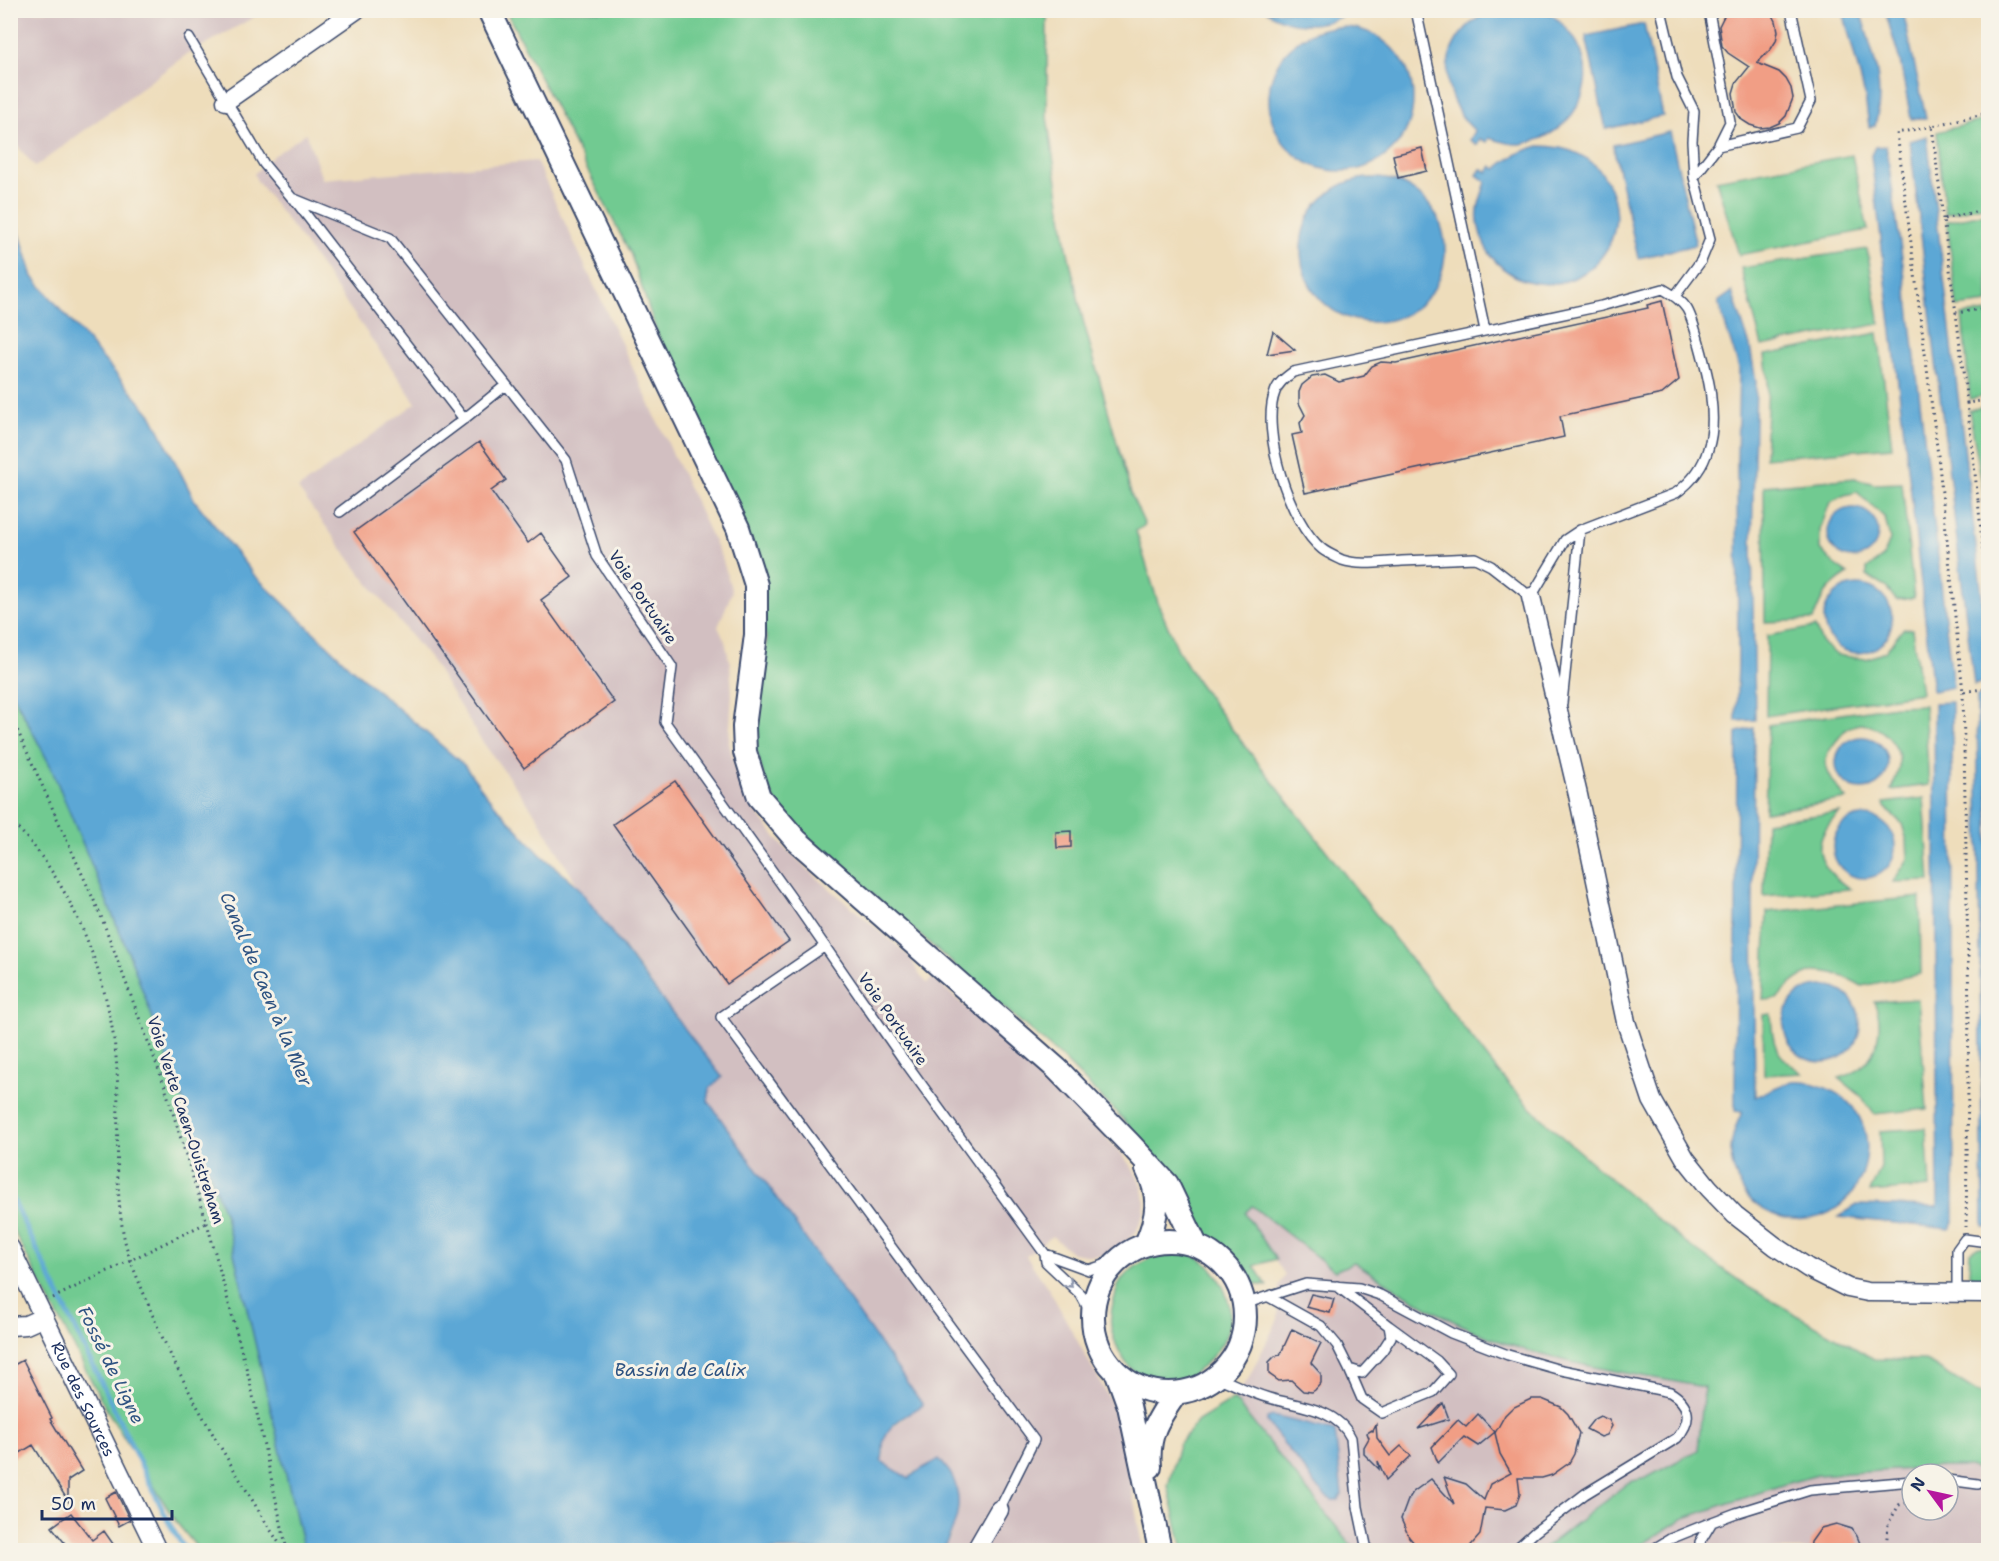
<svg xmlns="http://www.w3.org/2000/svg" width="1999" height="1561" font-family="'Shantell Sans',sans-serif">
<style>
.industrial{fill:#d2bfc1;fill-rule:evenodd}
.green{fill:#71ca91;stroke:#467c78;stroke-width:1.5}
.water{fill:#5ca7d5;stroke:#3c6b9a;stroke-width:1.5}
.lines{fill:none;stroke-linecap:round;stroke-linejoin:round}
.stream{stroke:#5ca7d5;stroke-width:5}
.building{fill:#f19e85}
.service-casing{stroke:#3b496c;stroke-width:12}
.minor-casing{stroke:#3b496c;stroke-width:21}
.tertiary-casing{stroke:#3b496c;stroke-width:26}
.path{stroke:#3b496c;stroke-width:3;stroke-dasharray:1.5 4.5;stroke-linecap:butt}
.service{stroke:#fff;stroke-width:9}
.minor{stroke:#fff;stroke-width:18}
.tertiary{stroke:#fff;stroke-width:22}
.oneway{stroke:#8d97ae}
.labels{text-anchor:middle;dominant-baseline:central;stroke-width:6;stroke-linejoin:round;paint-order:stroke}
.street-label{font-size:16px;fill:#1b2f5e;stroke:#f7f3e8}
.water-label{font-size:18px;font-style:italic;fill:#2e5382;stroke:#f7f3e8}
</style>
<rect width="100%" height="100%" fill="#f7f3e8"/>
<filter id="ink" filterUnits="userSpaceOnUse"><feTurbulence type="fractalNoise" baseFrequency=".0167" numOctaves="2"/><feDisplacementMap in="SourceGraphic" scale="12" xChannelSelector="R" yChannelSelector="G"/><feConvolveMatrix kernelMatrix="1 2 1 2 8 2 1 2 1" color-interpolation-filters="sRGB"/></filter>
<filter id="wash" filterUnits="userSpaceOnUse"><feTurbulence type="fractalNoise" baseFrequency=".008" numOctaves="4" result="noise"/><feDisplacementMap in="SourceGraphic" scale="24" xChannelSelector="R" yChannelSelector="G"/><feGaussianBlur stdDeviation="1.35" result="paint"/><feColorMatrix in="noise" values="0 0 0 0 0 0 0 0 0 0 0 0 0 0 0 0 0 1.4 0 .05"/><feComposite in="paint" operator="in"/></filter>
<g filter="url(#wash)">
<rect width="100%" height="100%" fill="#edb"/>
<!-- industrial -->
<path class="industrial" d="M10,11H265L183,57L35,167L11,138Z
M306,133L322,179L536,161L723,561L732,592L718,627L725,641L730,664L732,693L729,742L737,776L753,808L782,845L822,882L910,957L919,974L927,983L933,978L1074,1102L1124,1157L1134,1171L1143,1188L1145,1201L1144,1214L1136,1232L1124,1243L1104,1255L1092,1256L1072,1253L1052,1236L1026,1256L1050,1291L1110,1400L1122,1438L1143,1550H942L950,1538L959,1510L953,1477L939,1459L924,1469L913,1472L909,1479L881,1461L884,1456V1440L888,1431L922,1404L707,1100L710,1088L722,1077L579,888L537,816L479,737L433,663L364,578L298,489L416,403L305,244L257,181L254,174L272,157Z
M1251,1206L1334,1271L1354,1262L1426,1308L1487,1336L1557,1358L1704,1387L1698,1450L1646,1478L1629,1482L1542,1550H1355L1234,1399L1247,1381L1278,1319L1279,1286L1285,1275L1245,1213Z
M1943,1467H1968L1988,1473V1550H1633L1682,1519L1788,1483L1818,1475L1847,1472ZM1912,1474H1948V1510H1912Z"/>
<!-- green -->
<path class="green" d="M506,11H1047V117L1067,248L1083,320L1132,497L1145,525L1136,531L1159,606L1178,650L1197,681L1231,728L1499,1073L1526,1103L1561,1136L1684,1242L1750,1288L1874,1359L1925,1360L1976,1392L1988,1395V1473L1968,1467H1943L1818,1475L1788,1483L1682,1519L1633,1550H1542L1629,1482L1646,1478L1698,1450L1704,1387C1631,1373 1555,1364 1486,1336C1438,1316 1397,1290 1354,1262L1335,1271L1252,1206L1245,1213L1276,1259L1254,1266L1267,1286L1253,1284L1242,1275L1227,1255L1200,1232L1159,1163L1123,1119L1059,1055L805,836L777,804L765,782L753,739L767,639L664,354L631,255Z
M1988,119V205L1945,214L1937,132Z
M1852,155L1868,230L1739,255L1716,180Z
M1988,213V303L1957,307L1947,221Z
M1867,249L1880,324L1762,346L1741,268Z
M1988,312V396L1970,399L1962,315Z
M1878,333L1892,447L1765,458L1768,381L1765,355Z
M1988,406V494L1984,495L1969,410Z
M1855,478L1874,484L1902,483L1914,598L1896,600L1886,587L1867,576V569L1884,556L1890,539L1885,518L1857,492L1845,495L1830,502L1820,530V549L1834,564L1848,574C1826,588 1822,596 1813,620L1765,622L1764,486Z
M1815,627L1823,644L1837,655L1866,659L1885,652L1903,629H1912L1921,693L1766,716L1767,636Z
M10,690L50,765L131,959L225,1215L304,1550H199L176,1522L105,1407L11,1226Z
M1924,705L1929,785L1891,790C1893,783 1898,775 1899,767C1902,746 1882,725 1861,724C1857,724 1851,727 1847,728C1841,736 1830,746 1827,756C1822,771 1838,789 1847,799L1765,812L1768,725L1895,706Z
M1924,798L1930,881L1893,882L1908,859L1907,841L1902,824L1885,807L1884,803Z
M1840,812C1808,843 1816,866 1850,889L1764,896L1766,822Z
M1920,897L1921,974L1862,986C1825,965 1805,964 1777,999L1763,1000L1767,912Z
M1918,999L1927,1109L1874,1114L1861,1096L1839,1078C1846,1075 1855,1073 1861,1068C1879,1052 1884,1023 1874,1002Z
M1771,1014C1773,1047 1774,1054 1802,1073L1764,1075L1763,1015Z
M1926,1128L1930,1187L1870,1192L1881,1167L1880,1131Z
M1977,1247H1988V1283H1976L1969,1272L1970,1252Z
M1182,1251C1188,1253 1194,1255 1199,1258C1218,1270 1232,1298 1230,1321C1229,1335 1218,1351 1208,1361C1170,1401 1129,1386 1113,1336C1109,1325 1111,1310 1114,1300C1116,1294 1117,1287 1120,1282C1121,1279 1126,1275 1129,1272C1145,1258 1161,1252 1182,1251Z
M1234,1399L1355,1550H1183L1168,1486L1179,1444L1198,1421Z"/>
<!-- water -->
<path class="water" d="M1267,11H1350C1327,28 1290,29 1267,11Z
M1491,11C1504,10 1532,8 1543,11C1551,13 1559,20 1565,27C1608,70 1579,136 1521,144C1510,145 1499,141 1489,138L1487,142L1480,139L1477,145L1470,140L1475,131C1434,93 1438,35 1491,11Z
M1843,11H1860C1872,51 1886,84 1875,126L1869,127L1865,96Z
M1885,11H1903L1926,118L1911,119L1900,61Z
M1644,24L1663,116L1606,129L1586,36Z
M1269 99a72 72 0 1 1 144 0a72 72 0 1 1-144 0Z
M1670,132L1696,245L1638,258L1613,145Z
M1927,136L1988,647V681L1974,685L1910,141Z
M1539,146C1566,146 1594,155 1607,182C1618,203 1619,226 1608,247C1573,307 1486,290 1478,221C1476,207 1482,195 1486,182L1477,175L1481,169L1488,172L1492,166L1496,169C1509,157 1521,151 1539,146Z
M1886,146L1909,306L1953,687L1933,691L1910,484L1871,155L1875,147Z
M1301 250a72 72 0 1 1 144 0a72 72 0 1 1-144 0Z
M11,205L33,277L152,416L195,501L254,575L350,667L464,765L487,796L540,854L579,888L634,963L722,1077L710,1088L708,1101L923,1405C910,1413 890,1423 885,1437C881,1446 885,1454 881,1461L909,1479C914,1471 930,1465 939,1459C943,1464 950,1471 953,1478C964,1505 956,1526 942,1550H304L225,1215L131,959L50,765L11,690Z
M1732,292L1750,346L1756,382L1752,544L1755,720L1736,721L1738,664L1737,459L1739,368L1718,302Z
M1828 533a25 25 0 1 1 50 0a25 25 0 1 1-50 0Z
M1824 619a34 34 0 1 1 68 0a34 34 0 1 1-68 0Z
M1988,694V1227H1983L1977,696Z
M1952,702L1954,1222L1950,1229L1838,1217L1857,1205L1938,1207L1934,703Z
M1754,728L1753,911L1755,1097C1767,1092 1778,1085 1792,1082C1804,1081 1817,1084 1828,1089C1897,1119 1867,1227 1792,1219C1774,1217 1753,1207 1743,1190C1726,1161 1728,1141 1742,1112L1735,1111L1737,732Z
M1836 763a26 26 0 1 1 52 0a26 26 0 1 1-52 0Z
M1833 847a31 31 0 1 1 62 0a31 31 0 1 1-62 0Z
M1784 1024a38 38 0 1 1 76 0a38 38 0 1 1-76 0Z
M1273,1416L1335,1431L1342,1495L1339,1500H1332L1325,1496L1267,1422V1418Z"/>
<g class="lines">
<!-- stream -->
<path class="stream" d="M10,1194L169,1523L185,1550"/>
</g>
<g id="blocks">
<!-- building -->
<path class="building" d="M1727,10H1770L1776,21L1778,31L1776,41L1771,49L1757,63L1779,72L1786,79L1791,88L1793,98L1786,116L1779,123L1770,127L1760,128L1750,125L1742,120L1736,112L1733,93L1736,83L1749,67L1728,53L1722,46L1719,26Z
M1422,148L1427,171L1398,178L1393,155Z
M1662,301L1679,380L1662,394L1560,416L1564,437L1305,493L1292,435L1302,433L1300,423L1305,415L1299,403V392L1302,385L1312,377L1325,375L1339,382L1364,376L1372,366L1381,362L1396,363L1648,308L1647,305Z
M1273,331L1295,350L1267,354Z
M479,442L506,480L491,491L528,543L541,533L572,577L541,600L614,702L524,768L354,532Z
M675,781L789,941L727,984L613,824Z
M1071,831V847L1057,848L1056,832Z
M1311,1294L1334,1299L1330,1313L1306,1307Z
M1292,1329L1321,1343L1311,1363L1321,1374V1383L1315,1390L1312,1392L1303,1391L1291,1380L1279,1381L1269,1374V1362L1275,1356L1280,1355Z
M23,1360L52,1418L50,1419L82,1471L68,1480V1501L33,1445L10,1459V1367Z
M1531,1399H1542L1561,1407L1568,1414L1579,1433L1574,1454L1569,1463L1552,1475L1542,1478H1518L1520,1494L1516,1505L1505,1510L1485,1508L1480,1535L1466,1551H1421L1409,1537L1401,1519L1408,1500L1413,1492L1431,1479L1454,1504L1444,1477L1466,1484L1484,1500L1490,1484L1511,1473L1500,1454L1495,1433L1505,1415L1512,1408Z
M1443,1403L1449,1419L1418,1429Z
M1478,1414L1495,1432L1478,1446L1464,1437L1438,1463L1432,1447L1458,1420L1466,1427Z
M1600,1416L1609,1420L1612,1426L1607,1435L1601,1437L1586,1429L1594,1419Z
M1376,1425L1377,1438L1390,1456L1401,1446L1411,1456L1386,1480L1378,1461L1379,1469L1364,1454V1447L1369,1438L1367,1433L1372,1430L1373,1431Z
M116,1492L130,1520L119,1526L105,1498Z
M71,1513L92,1540L104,1531L118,1551H71L52,1527Z
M1836,1524L1852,1529L1857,1536L1863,1551H1810L1811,1542L1821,1528Z"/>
</g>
</g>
<g filter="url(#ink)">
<use href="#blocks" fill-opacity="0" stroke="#3b496c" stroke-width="1.5"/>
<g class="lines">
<!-- service casing -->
<g class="service-casing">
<path id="service" d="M1416,10L1485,330
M1661,10L1677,77L1694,111L1692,141L1694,177L1710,239L1701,261L1675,296
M189,38L264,164L292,198L390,238L566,460L597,556L672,667L665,722L790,896L903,1059L1045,1254L1046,1262L1081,1295L1093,1317
M1718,146L1797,128L1811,101L1791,10
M1694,177L1718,146L1730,122L1710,17L1714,10
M294,199L464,419L340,512
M1663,289C1672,294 1681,300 1687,309C1695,323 1710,381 1711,398C1713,414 1713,434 1708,449C1703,468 1691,482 1676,493L1580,530L1565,540L1531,597L1491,566L1475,558C1451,559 1426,560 1402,561C1383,562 1360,566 1342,560C1336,557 1327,553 1322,549C1290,524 1260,431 1275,392C1278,383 1285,378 1293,372L1601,306Z
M464,419L506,385
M1562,703L1580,530
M825,946L721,1017L1034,1440L999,1510
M1045,1254L1089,1270L1119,1260
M1957,1293V1250L1965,1239L1988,1242
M1269,1297L1321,1326L1337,1345L1349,1369L1362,1373L1382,1351L1391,1337L1389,1326L1337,1286
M1244,1304L1306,1284L1359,1288L1380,1295L1451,1333L1508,1355L1557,1369L1670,1392C1690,1404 1693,1420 1677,1438L1585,1494L1535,1532L1515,1550
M1349,1369L1362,1399L1382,1413L1433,1392L1449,1374L1437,1361L1389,1326
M1217,1377C1234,1384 1251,1393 1269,1398C1297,1406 1337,1408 1351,1438L1358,1507L1367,1550
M1948,1480L1978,1484
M1652,1550L1670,1539L1712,1522
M1700,1550V1542L1712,1522L1736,1513L1810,1490L1912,1481"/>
</g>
<!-- minor casing -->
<g class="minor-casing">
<g id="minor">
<path d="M226,101L356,10"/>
<path d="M1531,597L1578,795L1626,1022L1652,1100L1685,1158L1709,1188L1735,1215L1775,1246L1808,1268L1848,1288L1868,1292L1988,1293"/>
<path id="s1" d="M10,1248L157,1550"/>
<path d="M10,1326L26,1325L44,1317"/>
<path d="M976,1550L999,1510"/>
</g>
</g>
<!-- tertiary casing -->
<g class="tertiary-casing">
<path id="tertiary" d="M489,10L738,528L756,585V635L744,727L745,752L759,797L796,840L1057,1069L1130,1144L1167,1184L1196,1245
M1093 1317a76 76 0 1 1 152 0a76 76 0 1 1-152 0Z
M1146,1244C1158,1216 1161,1197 1147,1169
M1117,1373L1129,1406L1160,1550
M1150,1467C1147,1434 1158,1419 1176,1393"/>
</g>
<!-- path -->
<path class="path" d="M1932,126L1897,133L1938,455L1963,692L1988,688
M1943,219L1932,126L1988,113
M1956,313L1943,219L1988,209
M1967,403L1956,313L1988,308
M1978,500L1967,403L1988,400
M1987,592L1978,500L1988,499
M1987,593L1988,603
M1963,692L1969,1012L1966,1227
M10,714L101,916L164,1084L207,1223L250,1382L287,1550
M10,820C73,881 112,984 117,1070C120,1125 113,1182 124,1237C129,1262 141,1285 150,1309C174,1367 204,1420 236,1473C252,1499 267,1526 284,1550
M53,1298L206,1223
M1886,1550L1888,1524L1899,1505L1912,1501"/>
<!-- service -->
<use href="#service" class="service"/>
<!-- minor -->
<use href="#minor" class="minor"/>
<!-- tertiary -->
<use href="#tertiary" class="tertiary"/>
</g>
<!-- one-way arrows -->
<defs><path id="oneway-chevron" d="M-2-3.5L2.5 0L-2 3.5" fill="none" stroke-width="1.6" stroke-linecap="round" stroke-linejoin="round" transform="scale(1.5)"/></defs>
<use class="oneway" href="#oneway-chevron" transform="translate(1069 1284) rotate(43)"/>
</g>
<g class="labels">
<!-- street labels -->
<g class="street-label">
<text transform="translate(643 597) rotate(56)">Voie Portuaire</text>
<text transform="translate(893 1019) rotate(55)">Voie Portuaire</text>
<text transform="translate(186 1120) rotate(72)">Voie Verte Caen-Ouistreham</text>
<text stroke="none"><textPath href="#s1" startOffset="168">Rue des Sources</textPath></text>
</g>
<!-- water labels -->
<g class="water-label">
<text transform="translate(266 989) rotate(67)">Canal de Caen à la Mer</text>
<text transform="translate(111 1365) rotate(64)">Fossé de Ligne</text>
<text x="680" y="1370">Bassin de Calix</text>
</g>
</g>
<!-- margin -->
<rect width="1999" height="1561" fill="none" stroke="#f7f3e8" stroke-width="36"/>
<!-- north arrow -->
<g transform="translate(1930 1492) rotate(303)"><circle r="28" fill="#f7f3e8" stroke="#9fa5b1" stroke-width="1.5"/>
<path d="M0-4.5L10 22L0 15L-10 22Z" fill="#b5179e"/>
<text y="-9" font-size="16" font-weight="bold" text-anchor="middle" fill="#1b2f5e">N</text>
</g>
<!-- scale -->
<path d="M42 1510v9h130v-9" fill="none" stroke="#1b2f5e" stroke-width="3"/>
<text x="51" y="1510" font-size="18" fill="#1b2f5e" stroke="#f7f3e8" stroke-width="4.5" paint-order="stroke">50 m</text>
</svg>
